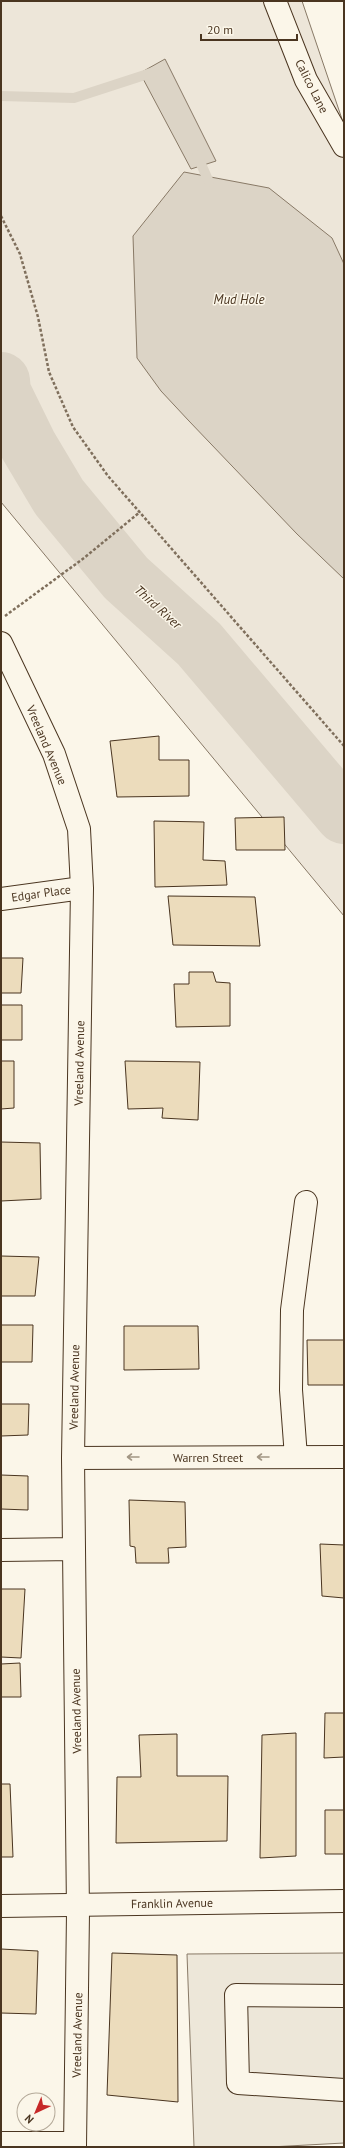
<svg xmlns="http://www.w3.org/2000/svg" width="345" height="2148" font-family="'PT Sans',sans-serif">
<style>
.green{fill:#ede6d9;stroke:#887966}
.parking{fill:#ede7d9;stroke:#887966}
.water{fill:#dcd4c6;stroke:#887966}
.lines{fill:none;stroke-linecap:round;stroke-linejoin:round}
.stream{stroke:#dcd4c6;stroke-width:10}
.river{stroke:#dcd4c6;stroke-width:58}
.building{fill:#ecdcbc;stroke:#4a3520}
.minor-casing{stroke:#4a3520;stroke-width:24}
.major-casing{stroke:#4a3520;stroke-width:24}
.path{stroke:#7f6f5c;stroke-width:2.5;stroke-dasharray:3 2;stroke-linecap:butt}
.minor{stroke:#fbf6e9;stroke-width:22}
.major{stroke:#fbf6e9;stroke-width:22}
.oneway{stroke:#a29684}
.labels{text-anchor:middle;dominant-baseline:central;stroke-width:3;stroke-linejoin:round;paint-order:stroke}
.street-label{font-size:12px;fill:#4a3520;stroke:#fbf6e9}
.water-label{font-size:13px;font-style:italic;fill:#4a3520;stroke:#fbf6e9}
</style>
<rect width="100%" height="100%" fill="#fbf6e9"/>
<!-- green -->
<path class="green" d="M1,1H302L344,125V916L1,502Z"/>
<!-- parking -->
<path class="parking" d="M344,1953V2143L270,2147H194L187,1954Z"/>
<!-- water -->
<path class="water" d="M165,59L216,161L191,169L140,73Z
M184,172L269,188L332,238L344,264V579L297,534L189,421L161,391L137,358L133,236Z"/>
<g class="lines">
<!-- stream -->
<path class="stream" d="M1,96L74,98L154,72
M197,155L209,182"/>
<!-- river -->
<path class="river" d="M1,381L2,392L28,445L59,497L126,578L199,644L344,815"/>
</g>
<!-- building -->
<path class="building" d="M159,736V760H189V796L117,797L110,741Z
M284,817L285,850H236L235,818Z
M154,821L204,822L203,860L225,861L227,885L155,887Z
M168,896L255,897L260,946L173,945Z
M1,958H23L21,993H1Z
M189,972H213L216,982L230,983V1026L176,1027L174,984H189Z
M1,1005H22V1040H1Z
M1,1061H14V1108L1,1109Z
M125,1061L200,1062L198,1120L162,1118L163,1108L128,1109Z
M1,1142L40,1143L41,1199L1,1201Z
M1,1256L39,1257L35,1296H1Z
M1,1325H33L32,1362H1Z
M124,1326H198L199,1369L124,1370Z
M307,1340H344V1385H308Z
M1,1404H29L28,1435L1,1436Z
M1,1475L28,1476V1510L1,1509Z
M129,1500L185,1502L186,1547L168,1548L169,1563H136L135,1547L130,1546Z
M320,1544L344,1545V1598L322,1596Z
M1,1589H25L21,1658L1,1657Z
M20,1663L21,1697H1V1664Z
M325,1713H344V1757L324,1758Z
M296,1733V1856L260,1858L262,1735Z
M177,1734V1776H228L227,1841L116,1843L117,1777H141L139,1735Z
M1,1784H10L13,1857H1Z
M325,1810H344V1854H325Z
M1,1949L38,1951L36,2014L1,2013Z
M112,1953L177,1955L178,2102L107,2095Z"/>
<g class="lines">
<!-- minor casing -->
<g class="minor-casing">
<path id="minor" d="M275,1L306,80L344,146
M1,643L54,754L79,829L82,888L73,1458L78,1912L75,2147
M1,899L82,888
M296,1457L291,1390L292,1310L306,1202
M73,1458L344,1457
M1,1550L74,1549
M344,1996L236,1995L238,2083L344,2090
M1,2143H75"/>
</g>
<!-- major casing -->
<g class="major-casing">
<path id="major" d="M1,1906L344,1901"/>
</g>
<!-- path -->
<path class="path" d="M1,216L20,254L38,317L49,372L73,427L108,476L344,746
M5,616L84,558L140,512"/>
<!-- minor -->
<use href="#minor" class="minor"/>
<!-- major -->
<use href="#major" class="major"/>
</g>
<!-- one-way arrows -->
<defs><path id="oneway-shaft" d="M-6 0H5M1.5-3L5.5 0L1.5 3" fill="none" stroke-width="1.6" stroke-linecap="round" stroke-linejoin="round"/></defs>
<g class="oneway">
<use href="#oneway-shaft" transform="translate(133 1457) rotate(180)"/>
<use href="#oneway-shaft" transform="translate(263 1457) rotate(180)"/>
</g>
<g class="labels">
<!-- street labels -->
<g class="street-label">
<text transform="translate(312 86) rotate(63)">Calico Lane</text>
<text transform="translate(47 745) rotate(67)">Vreeland Avenue</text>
<text transform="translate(41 893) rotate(-8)">Edgar Place</text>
<text transform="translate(79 1063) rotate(-89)">Vreeland Avenue</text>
<text transform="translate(74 1387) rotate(-89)">Vreeland Avenue</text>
<text x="208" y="1457">Warren Street</text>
<text transform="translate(76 1711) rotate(-91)">Vreeland Avenue</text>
<text transform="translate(172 1903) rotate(-1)">Franklin Avenue</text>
<text transform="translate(77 2035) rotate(-89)">Vreeland Avenue</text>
</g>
<!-- water labels -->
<g class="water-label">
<text x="239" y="299">Mud Hole</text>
<text transform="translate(158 607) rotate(42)">Third River</text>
</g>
</g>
<!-- border -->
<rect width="345" height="2148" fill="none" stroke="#4a3520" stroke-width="4"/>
<!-- north arrow -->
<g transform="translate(36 2112) rotate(224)"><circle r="19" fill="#fbf6e9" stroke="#b4a999"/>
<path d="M0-3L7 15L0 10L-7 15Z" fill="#c62828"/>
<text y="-6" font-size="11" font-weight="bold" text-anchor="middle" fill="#4a3520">N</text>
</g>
<!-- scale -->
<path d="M201 34v6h96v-6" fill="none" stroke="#4a3520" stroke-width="2"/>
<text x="207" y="34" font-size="12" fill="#4a3520" stroke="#fbf6e9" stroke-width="3" paint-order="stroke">20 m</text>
</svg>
